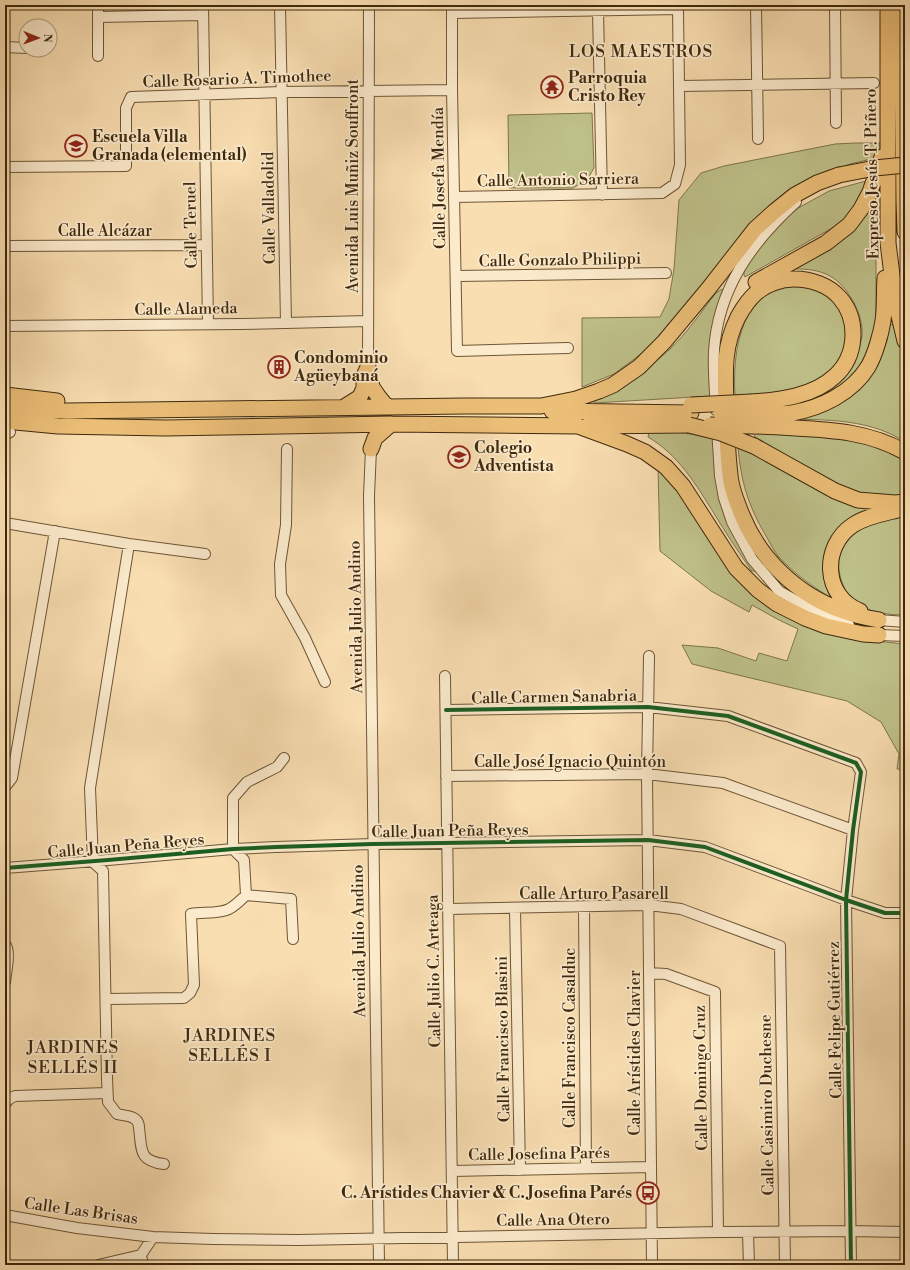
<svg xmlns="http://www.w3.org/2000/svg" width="910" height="1270" font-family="'Libre Bodoni',serif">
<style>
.green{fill:#bfc18a;stroke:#7e754c}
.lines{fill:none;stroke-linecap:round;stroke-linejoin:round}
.minor-casing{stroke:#6d5636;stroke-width:12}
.highway-casing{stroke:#3e290d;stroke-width:17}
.minor{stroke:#fbeacc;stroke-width:10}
.highway{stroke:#ecbf78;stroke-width:15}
.highway-bridge-casing{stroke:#3e290d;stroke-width:17;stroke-linecap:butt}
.highway-bridge{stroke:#ecbf78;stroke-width:15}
.cycleway-casing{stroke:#fbeacc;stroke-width:6}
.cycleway{stroke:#1b5e20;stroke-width:4}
.labels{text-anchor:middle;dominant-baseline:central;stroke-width:3.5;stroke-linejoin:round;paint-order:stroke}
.poi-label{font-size:16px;font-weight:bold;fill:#3e290d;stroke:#fbeacc;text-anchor:start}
.street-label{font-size:16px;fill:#3e290d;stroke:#fbeacc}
.neighbourhood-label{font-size:17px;letter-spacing:1px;fill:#3e290d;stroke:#fbeacc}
</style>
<rect width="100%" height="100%" fill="#f9deb1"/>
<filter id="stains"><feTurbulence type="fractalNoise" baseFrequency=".005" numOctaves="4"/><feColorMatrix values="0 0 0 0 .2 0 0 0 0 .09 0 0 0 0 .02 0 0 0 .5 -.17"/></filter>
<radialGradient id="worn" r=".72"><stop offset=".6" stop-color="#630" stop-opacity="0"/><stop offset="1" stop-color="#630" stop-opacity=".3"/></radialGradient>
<!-- green -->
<path class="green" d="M592,113L594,168L587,180L573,188H509L508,115Z
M855,143H880V157L850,164L814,178L660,338L641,354L614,374L582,387V318L660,317L669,299L674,269L679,200L701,173L724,166L835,144Z
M866,181L859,200L848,216L834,227L745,277L744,275V271L755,252L776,226L786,217L800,207L829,191Z
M870,202L873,203L876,205V322L873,339L866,355L852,378L821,400L795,405L793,403C806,395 819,387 832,379C837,376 844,373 847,369C853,361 861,345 862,336C864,315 848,286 830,276C819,270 807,269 795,269Z
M778,286H818L843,311L848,345L834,371L804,388L779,393L735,395C733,362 737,321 762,296C767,292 773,289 778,286Z
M722,289L724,292L711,396L594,403L591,399C617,384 647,371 669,350C687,333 701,312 716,293Z
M891,324L893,325L895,329L905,363V442C866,416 814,420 769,419L799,415L878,359L887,341L889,327Z
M663,431L685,433L715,439L756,572L751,570L747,564C736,548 725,532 715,515C697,486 679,455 648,437L649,432Z
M757,432L857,438L905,455V497C894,496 882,498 871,496C831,488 791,456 755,437L754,434Z
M738,447L872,507L874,509L838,538L835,600C816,589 794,574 779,557C774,551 770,543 766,536C748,505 741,482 738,447Z
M658,467L675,483L733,570L857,639L905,644V770L897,769L899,754L881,722L847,701L692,664L682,645L718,648L756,661L759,653L787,661L798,629L777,619L752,605L749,612L711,591L660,551Z
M905,516V615C889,615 871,613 858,604C844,595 837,574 839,558C842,546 851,535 861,529C873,521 891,519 905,516Z"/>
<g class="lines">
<!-- minor casing -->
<g class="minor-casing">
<path id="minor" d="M203,5L208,324
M280,5L286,323
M452,5V90L457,351L568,348
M756,5L758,139
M835,5L836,123
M598,11L602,195
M452,13L678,9L680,165L675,184L662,193L454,197
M98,17L203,15
M5,47L26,48
M98,56V5
M680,86L874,83
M5,167L126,166V108L131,97L281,92L452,90
M5,246L206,245
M456,276L666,273
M5,326L241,324L368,321
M368,367L369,5
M716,410C715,391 713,370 714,351C718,289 751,243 796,202
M717,428L720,476L724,498L732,522L752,559L779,591L822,615L849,625
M5,435L10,432
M287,449L286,525L280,564L281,595L305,638L325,682
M371,449L369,496L379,1265
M5,523L129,544L205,554
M129,544L90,788L93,862L103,871L107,1078L108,1102L117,1114C124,1116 130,1115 135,1119C138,1121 139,1124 139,1128C142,1149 138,1161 164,1164
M879,620L905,622
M873,633L879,635L905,636
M649,656L647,774L652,1265
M445,676L453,1265
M446,710L648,707L728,716L856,763L861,772L853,830L846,900L851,1265
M446,776L647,774L723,783L853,830
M5,787L12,778L55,531
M5,868L108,860L233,849L276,847L373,844L648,840L705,847L846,900L885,913H905
M246,895L291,899L293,939
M584,907L586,1168
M448,909L649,905L681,909L780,946L785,1265
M515,909L520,1170
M5,944C11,951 6,972 5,982
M649,973L666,974L715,992L718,1232
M106,999L184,998L190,993L194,985L191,914C202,912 220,914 229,909C235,906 241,900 246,895L244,860L233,849V798L247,782L277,767L284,758
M5,1104L9,1099L15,1096L107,1093
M452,1171L651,1167
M5,1215L77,1228L153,1237L213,1239L298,1240L718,1232L850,1231L905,1232
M748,1233L749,1265
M141,1255L143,1265
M98,1265L141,1255L153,1237"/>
</g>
<!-- highway casing -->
<g class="highway-casing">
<path id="highway" d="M888,5V243L895,299L905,341
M902,5L904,202L905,232
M756,282L826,243L849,225L861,209L870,192L882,157
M369,372L372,387L378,396L387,407
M5,395L57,401
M752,402C781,400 814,396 835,376C857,356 859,320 840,298C829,285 811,279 794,279C781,279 766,284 756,293C749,299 743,308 738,317C723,347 725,372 726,404C727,430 727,457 731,482C733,493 738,505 742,515C760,559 797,595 843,611C854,615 867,618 879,620
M344,407L360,397L364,388V376L368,367
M5,408L67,411L464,406H541L576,399L599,391L613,385L639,367L664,342L709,288L755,229L775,211L795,195L817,183L839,175
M552,411L691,413
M752,414C765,414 779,415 792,413C821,408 852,393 868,367C875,355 881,334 883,321C885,307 884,292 885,278
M5,421L58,426L165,428L391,424L578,426L627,444L645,452L666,467L683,486L736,568L758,590L777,604L805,618L826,626L863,634L879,635
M587,426L689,425
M754,426C768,426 781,427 795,428C834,430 869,432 905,452
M754,446L835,491L858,500L895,503L905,502
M371,449L375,438L391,424
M860,611C823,597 821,546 853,525C868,515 888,513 905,508"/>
</g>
<!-- minor -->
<use href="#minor" class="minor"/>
<!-- highway -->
<use href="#highway" class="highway"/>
<!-- highway-bridge casing -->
<g class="highway-bridge-casing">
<path id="highway-bridge" d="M839,175L875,168L905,165
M691,405L752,402
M721,413L752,414
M689,425L721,433L754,446
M710,425L754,426"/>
</g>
<!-- highway-bridge -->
<use href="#highway-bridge" class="highway-bridge"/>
<!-- cycleway casing -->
<g class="cycleway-casing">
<path id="cycleway" d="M446,710L648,707L728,716L856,763L861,772L853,830L846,900L851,1265
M5,868L108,860L233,849L276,847L373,844L648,840L705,847L846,900L885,913H905"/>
</g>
<!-- cycleway -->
<use href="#cycleway" class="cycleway"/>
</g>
<!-- icons -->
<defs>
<g id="temple-ring" transform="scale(1.15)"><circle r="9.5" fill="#fbeacc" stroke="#8f2418" stroke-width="1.5"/><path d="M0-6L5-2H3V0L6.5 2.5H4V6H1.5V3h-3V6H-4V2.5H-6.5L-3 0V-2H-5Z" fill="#8f2418"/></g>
<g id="school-ring" transform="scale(1.15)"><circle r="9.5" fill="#fbeacc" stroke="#8f2418" stroke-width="1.5"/><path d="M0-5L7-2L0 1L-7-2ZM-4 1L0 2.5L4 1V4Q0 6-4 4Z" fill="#8f2418"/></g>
<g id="building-ring" transform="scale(1.15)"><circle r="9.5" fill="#fbeacc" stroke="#8f2418" stroke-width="1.5"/><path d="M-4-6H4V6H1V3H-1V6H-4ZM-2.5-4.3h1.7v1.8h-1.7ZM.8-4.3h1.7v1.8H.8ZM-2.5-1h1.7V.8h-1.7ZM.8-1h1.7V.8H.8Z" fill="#8f2418"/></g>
<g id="bus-ring" transform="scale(1.15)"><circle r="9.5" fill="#fbeacc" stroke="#8f2418" stroke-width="1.5"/><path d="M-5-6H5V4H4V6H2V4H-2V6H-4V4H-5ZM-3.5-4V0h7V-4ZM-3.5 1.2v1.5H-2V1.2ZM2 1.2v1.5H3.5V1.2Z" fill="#8f2418"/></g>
</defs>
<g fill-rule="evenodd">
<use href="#temple-ring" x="552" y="87"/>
<use href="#school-ring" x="76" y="146"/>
<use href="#building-ring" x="279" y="367"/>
<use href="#school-ring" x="459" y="457"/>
<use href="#bus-ring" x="648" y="1193"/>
</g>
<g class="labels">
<!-- poi labels -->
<g class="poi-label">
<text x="568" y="78">Parroquia<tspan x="568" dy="18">Cristo Rey</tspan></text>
<text x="92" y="137">Escuela Villa<tspan x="92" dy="18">Granada (elemental)</tspan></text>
<text x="294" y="358">Condominio<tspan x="294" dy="18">Agüeybaná</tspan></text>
<text x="474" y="448">Colegio<tspan x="474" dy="18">Adventista</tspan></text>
<text x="632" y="1193" text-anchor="end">C. Arístides Chavier &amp; C. Josefina Parés</text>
</g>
<!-- street labels -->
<g class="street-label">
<text transform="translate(237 79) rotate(-2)">Calle Rosario A. Timothee</text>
<text transform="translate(872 174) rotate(-91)">Expreso Jesús T. Piñero</text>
<text transform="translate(439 178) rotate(-91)">Calle Josefa Mendía</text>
<text transform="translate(558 180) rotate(-1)">Calle Antonio Sarriera</text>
<text transform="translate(353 186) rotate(-90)">Avenida Luis Muñiz Souffront</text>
<text transform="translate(269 208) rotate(-91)">Calle Valladolid</text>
<text transform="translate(191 225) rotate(-91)">Calle Teruel</text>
<text x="105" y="231">Calle Alcázar</text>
<text transform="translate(560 260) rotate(-1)">Calle Gonzalo Philippi</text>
<text transform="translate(186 309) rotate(-1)">Calle Alameda</text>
<text transform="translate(356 617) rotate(-91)">Avenida Julio Andino</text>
<text transform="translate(554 697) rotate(-1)">Calle Carmen Sanabria</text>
<text x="570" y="762">Calle José Ignacio Quintón</text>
<text transform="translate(450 831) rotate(-1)">Calle Juan Peña Reyes</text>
<text transform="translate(126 846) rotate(-5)">Calle Juan Peña Reyes</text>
<text x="594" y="894">Calle Arturo Pasarell</text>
<text transform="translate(359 941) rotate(-91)">Avenida Julio Andino</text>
<text transform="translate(434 971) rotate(-91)">Calle Julio C. Arteaga</text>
<text transform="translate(835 1020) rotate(-91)">Calle Felipe Gutiérrez</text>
<text transform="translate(570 1038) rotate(-90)">Calle Francisco Casalduc</text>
<text transform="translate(503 1039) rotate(-91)">Calle Francisco Blasini</text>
<text transform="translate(635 1053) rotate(-90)">Calle Arístides Chavier</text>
<text transform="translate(701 1078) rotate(-91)">Calle Domingo Cruz</text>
<text transform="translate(767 1105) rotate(-91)">Calle Casimiro Duchesne</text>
<text transform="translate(539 1154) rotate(-1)">Calle Josefina Parés</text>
<text transform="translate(81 1211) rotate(8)">Calle Las Brisas</text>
<text transform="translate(553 1220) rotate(-1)">Calle Ana Otero</text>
</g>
<!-- neighbourhood labels -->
<g class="neighbourhood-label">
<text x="641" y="52">LOS MAESTROS</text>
<text x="230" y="1036">JARDINES<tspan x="230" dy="20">SELLÉS I</tspan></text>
<text x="73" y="1048">JARDINES<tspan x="73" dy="20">SELLÉS II</tspan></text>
</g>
</g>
<!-- margin -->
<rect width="910" height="1270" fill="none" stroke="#f9deb1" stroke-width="20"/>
<rect x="6" y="6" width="898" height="1258" fill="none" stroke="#3e290d" stroke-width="2"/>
<rect x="10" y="10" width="890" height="1250" fill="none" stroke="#3e290d"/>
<!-- north arrow -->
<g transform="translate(38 38) rotate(91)"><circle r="19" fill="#fbeacc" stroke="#af9d80"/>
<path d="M0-3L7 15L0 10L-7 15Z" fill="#8f2418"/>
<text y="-6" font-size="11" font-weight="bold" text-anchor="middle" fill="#3e290d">N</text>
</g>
<rect width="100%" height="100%" filter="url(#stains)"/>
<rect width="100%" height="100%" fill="url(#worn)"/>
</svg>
